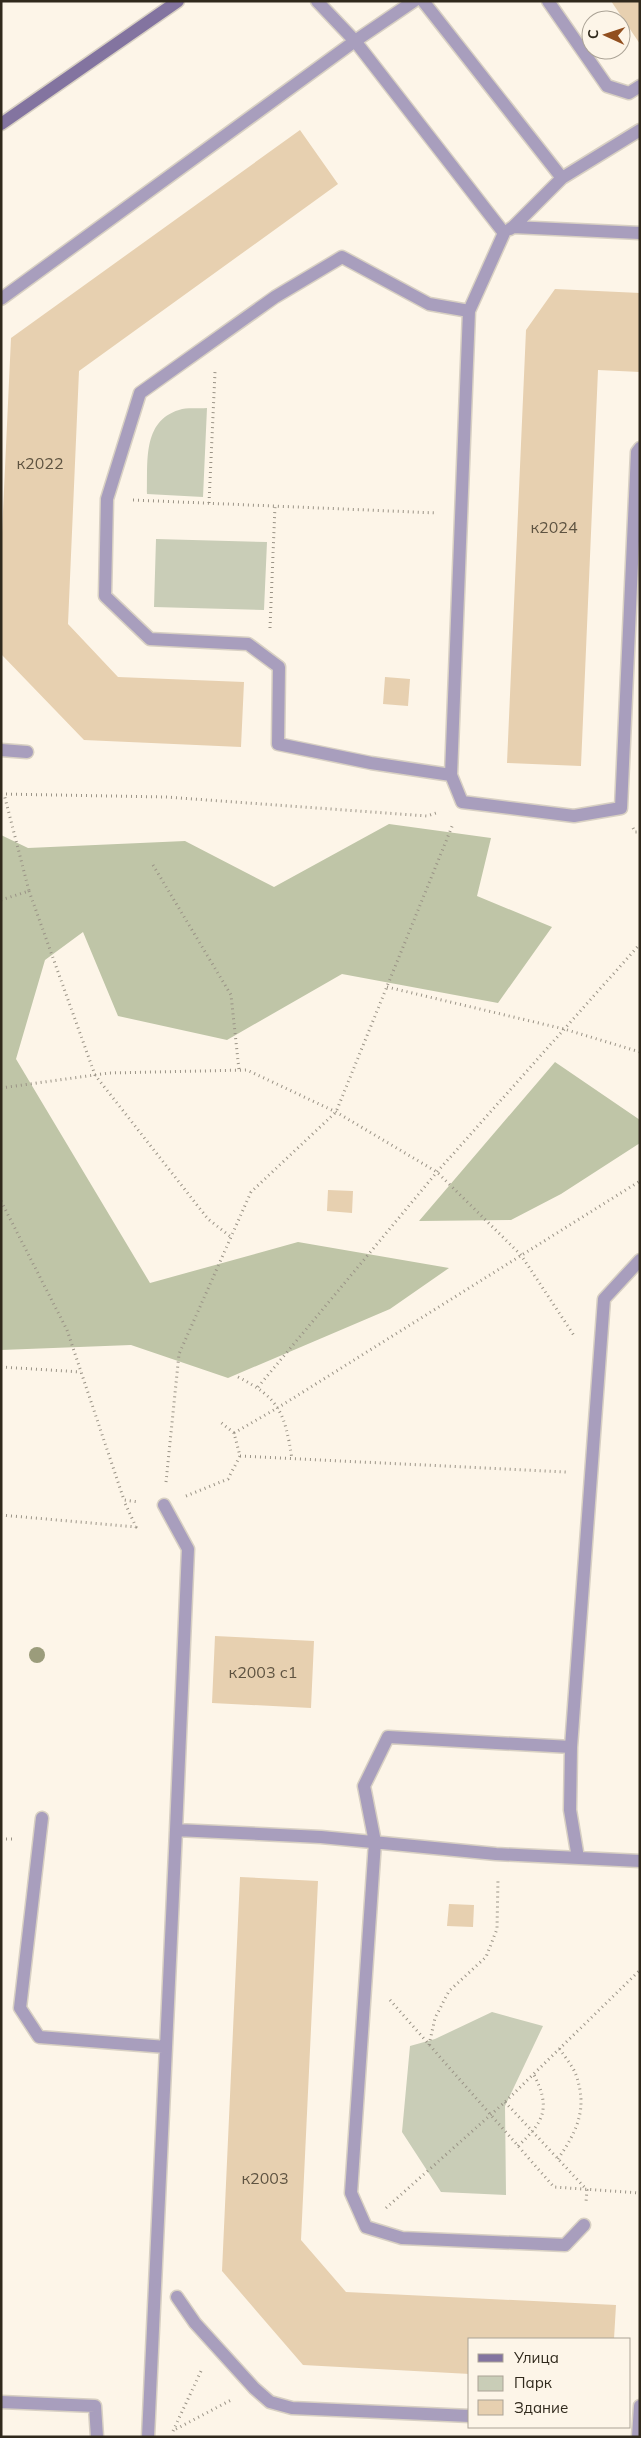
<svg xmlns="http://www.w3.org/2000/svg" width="641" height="2438" font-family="Mulish,sans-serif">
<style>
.green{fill:#c9cdb7}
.forest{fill:#bfc5a7}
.building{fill:#e7d0b0}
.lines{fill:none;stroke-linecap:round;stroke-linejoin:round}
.service-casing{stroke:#d8d0c3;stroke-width:15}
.pedestrian-casing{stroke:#d8d0c3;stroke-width:15}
.secondary-casing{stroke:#d8d0c3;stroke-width:15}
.path{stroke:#9a9386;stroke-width:3;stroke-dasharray:1 4;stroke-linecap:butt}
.service{stroke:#a89ebd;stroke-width:12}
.pedestrian{stroke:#a89ebd;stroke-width:12}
.secondary{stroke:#8374a0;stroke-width:12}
.tree{fill:#9b9c7b}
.labels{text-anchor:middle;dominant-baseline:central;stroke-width:4;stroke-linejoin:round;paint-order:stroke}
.number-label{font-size:16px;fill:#5e5341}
</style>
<rect width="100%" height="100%" fill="#fdf5e8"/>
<!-- green -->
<path class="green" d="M207,408L203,497L147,494C148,463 142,421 179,410C187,407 198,409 207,408Z
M156,539L267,542L264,610L154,607Z
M492,2012L543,2026L505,2106L506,2195L441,2192L402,2132L410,2046L435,2039Z"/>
<!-- forest -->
<path class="forest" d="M389,824L491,838L477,896L552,927L498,1003L342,974L227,1040L118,1016L83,932L45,960L16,1059L150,1283L298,1242L449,1268L390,1309L228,1378L131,1345L1,1350V835L28,848L185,841L274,887Z
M555,1062L640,1120V1143L561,1194L511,1220L419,1221Z"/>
<!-- building -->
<path class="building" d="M611,1H640V44Z
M300,130L338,184L79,371L68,624L118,677L244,682L241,747L84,740L1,654V555L11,338Z
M555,289L640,293V372L598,370L581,766L507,763L526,330Z
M385,677L410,679L408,706L383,704Z
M328,1190L353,1191L352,1213L327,1211Z
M215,1636L314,1641L311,1708L212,1703Z
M240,1877L318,1881L301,2240L346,2292L616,2305L614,2339H470V2374L303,2365L222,2271Z
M449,1904L474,1905L473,1927L447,1926Z"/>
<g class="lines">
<!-- service casing -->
<g class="service-casing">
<path id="service" d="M317,1L355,41L504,233L469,311L451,775L462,802L574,816L621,808L637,452L640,448
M423,1L562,178
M548,1L607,86L629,93L640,86
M513,227L562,178L640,130
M510,229L513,227L640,233
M1,299L355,41L414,1
M1,750L27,752
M451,775L371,763L278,744L279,667L248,644L150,639L105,596L107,499L140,393L275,297L342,257L429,304L469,311
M164,1505L188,1549L176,1830
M571,1747L388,1737L364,1786L375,1842L351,2193L366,2227L402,2238L565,2245L584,2225
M42,1818L20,2008L39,2037L166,2047
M578,1858L570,1810L571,1747L604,1299L640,1260
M1,2402L95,2406L97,2437
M148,2437L176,1830L321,1837L496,1854L640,1861
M638,2437L640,2406"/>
</g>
<!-- pedestrian casing -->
<g class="pedestrian-casing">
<path id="pedestrian" d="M177,2297L195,2323L254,2388L270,2402L292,2408L470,2416"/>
</g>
<!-- secondary casing -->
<g class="secondary-casing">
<path id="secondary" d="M1,124L178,1"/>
</g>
<!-- path -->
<path class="path" d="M133,500L437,513
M209,503L215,372
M270,628L275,506
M1,794L166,797L427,816L439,812
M633,828L635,832H640
M153,865L231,995L239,1070
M29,891L95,1075L208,1219L231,1237
M1,900L29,891L4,794
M387,987L564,1029L640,1052
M1,1088L109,1073L247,1070L336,1112L437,1172L521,1255L575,1337
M1,1201L67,1330L124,1500L139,1502
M1,1367L81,1372
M238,1377C280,1398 285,1414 292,1459
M258,1387L437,1172L640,944
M234,1433L279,1407L640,1181
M240,1456L566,1472
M166,1482L179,1354L251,1192L336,1112L453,824
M186,1496L228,1479L240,1456L234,1433L219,1421
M1,1515L136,1527L124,1501
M1,1839H16
M390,2000L554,2187L640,2193
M429,2045L435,2018L449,1991L486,1957L497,1929L498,1879
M505,2102L587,2190L586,2202
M518,2146C545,2121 551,2107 533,2073
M558,2159C577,2131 588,2109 576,2075C573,2066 564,2056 559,2048
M386,2208L505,2102L640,1970
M176,2429L233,2399
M173,2431L202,2369"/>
<!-- service -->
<use href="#service" class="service"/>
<!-- pedestrian -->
<use href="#pedestrian" class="pedestrian"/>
<!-- secondary -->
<use href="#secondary" class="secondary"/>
</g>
<!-- trees -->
<circle class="tree" cx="37" cy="1655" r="8"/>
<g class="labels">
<!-- number labels -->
<g class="number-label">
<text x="40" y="463">к2022</text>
<text x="554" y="527">к2024</text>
<text x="263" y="1672">к2003 с1</text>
<text x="265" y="2178">к2003</text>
</g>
</g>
<!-- border -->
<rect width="641" height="2438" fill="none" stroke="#30291c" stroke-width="5"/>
<!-- legend -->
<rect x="468" y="2338" width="162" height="90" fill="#fdf5e8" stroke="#aba396"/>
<rect x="478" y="2354" width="25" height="8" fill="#8374a0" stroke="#aba396"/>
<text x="514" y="2363" font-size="15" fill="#30291c">Улица</text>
<rect x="478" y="2376" width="25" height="15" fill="#c9cdb7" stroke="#aba396"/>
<text x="514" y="2388" font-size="15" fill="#30291c">Парк</text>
<rect x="478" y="2400" width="25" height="15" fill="#e7d0b0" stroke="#aba396"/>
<text x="514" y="2413" font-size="15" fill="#30291c">Здание</text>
<!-- north arrow -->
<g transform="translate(606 35) rotate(273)"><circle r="24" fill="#fdf5e8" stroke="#aba396"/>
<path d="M0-4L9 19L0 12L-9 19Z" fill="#914f1f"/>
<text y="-8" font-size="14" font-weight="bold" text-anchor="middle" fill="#30291c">С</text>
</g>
</svg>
